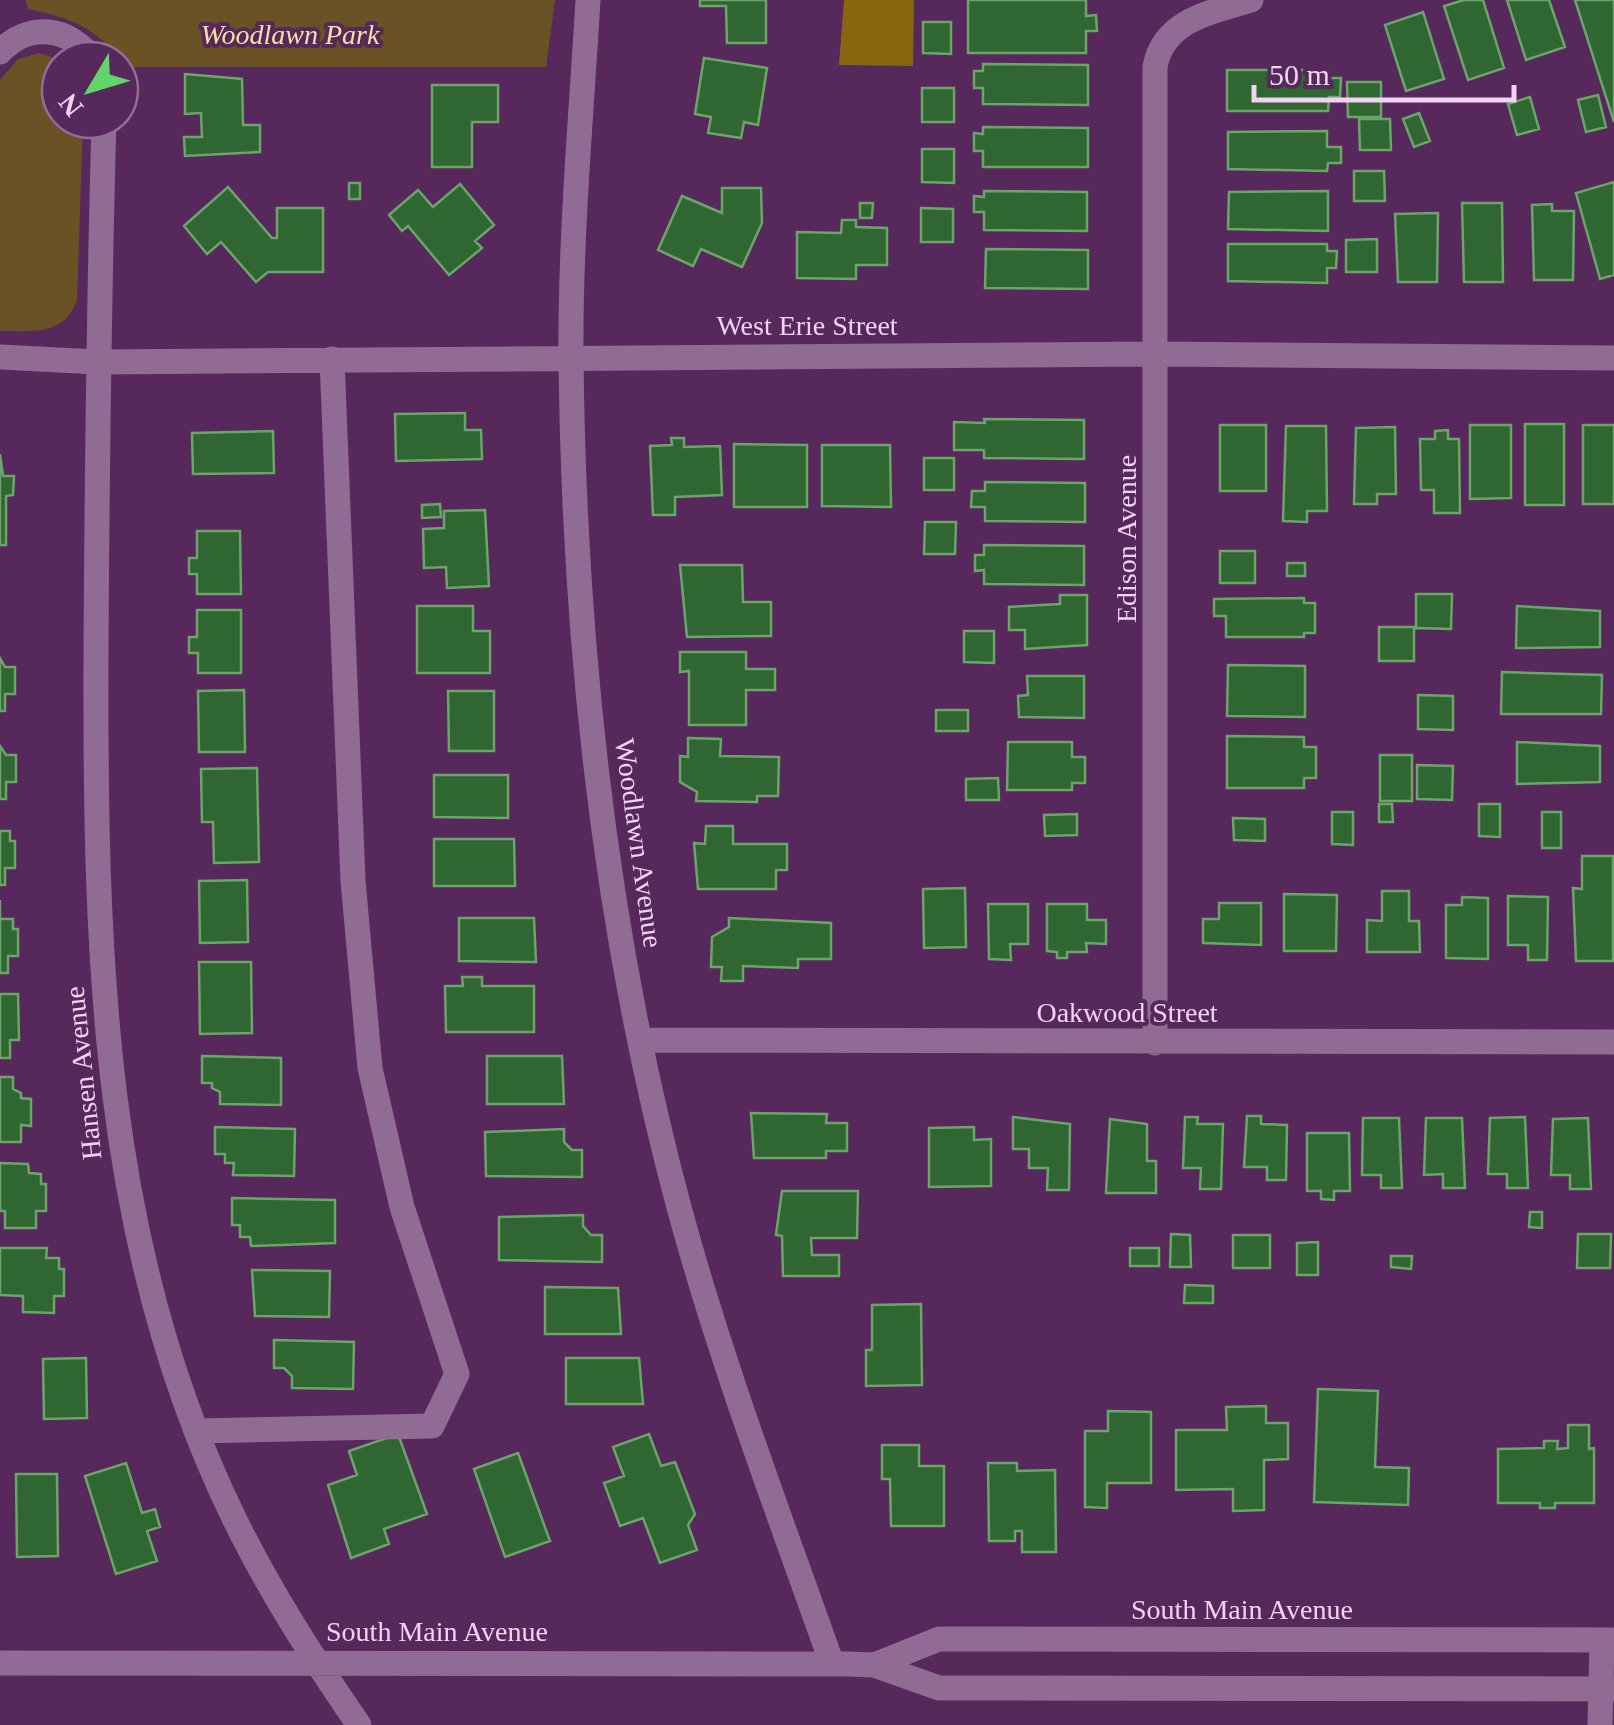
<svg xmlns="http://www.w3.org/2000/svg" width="1614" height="1725" font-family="'Times New Roman',serif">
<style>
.green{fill:#695324}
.forest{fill:#87660f}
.building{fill:#2f6631;stroke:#6ca46c;stroke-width:2.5}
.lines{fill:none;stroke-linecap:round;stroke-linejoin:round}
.minor{stroke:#906b93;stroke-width:25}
.labels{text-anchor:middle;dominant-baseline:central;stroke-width:8;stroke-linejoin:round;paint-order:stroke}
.park-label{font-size:28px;font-style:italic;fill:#fbdea4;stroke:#57285b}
.street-label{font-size:28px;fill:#f0d4f1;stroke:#57285b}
</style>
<rect width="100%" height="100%" fill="#57285b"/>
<!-- green -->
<path class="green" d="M26,0H555L546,67H128C94,28 79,20 28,9Z
M39,53L60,60V120H83L77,300C65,336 31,331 0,331V80L18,59Z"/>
<!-- forest -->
<path class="forest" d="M844,0H914L913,66L839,65Z"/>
<!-- building -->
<path class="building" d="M700,0H766V43H727L726,6H700Z
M968,0H1086V16L1096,15L1097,31H1086V53H968Z
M1464,0H1483L1504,68L1468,80L1444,6Z
M1507,0H1549L1565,47L1526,60Z
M1575,0H1614V122Z
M1423,12L1444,79L1406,91L1385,25Z
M923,22H951V54L923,53Z
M704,58L767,68L758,125L744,122L741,138L708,133L711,117L695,114Z
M983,64L1088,65V105L983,104V88H974V71H983Z
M1227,70H1329L1328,78H1341L1340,97H1329L1328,111H1227Z
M185,74L242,79L243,125H260V152L185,156L184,137H202L201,113L185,114Z
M1347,82H1381V117H1348Z
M432,85H498V122H472V167H432Z
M922,88H954V122H922Z
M1598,95L1606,127L1586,132L1578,100Z
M1530,97L1539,129L1517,135L1508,104Z
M1419,113L1430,141L1414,147L1403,119Z
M1359,119H1390L1391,150H1360Z
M983,127L1088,128V167H983V151H974V133L983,134Z
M1327,131V147H1341V163H1328L1327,171L1228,169V132Z
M922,149H954V183L922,182Z
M1354,171H1384L1385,201H1354Z
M1614,182V275L1600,279L1576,193Z
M349,183H360V199H349Z
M460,184L494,225L475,241L482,248L449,275L408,226L402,231L389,215L418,190L433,207Z
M228,187L272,238H277V208H323V272H268L256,282L221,242L207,254L184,226Z
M722,188H761L762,223L742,267L701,249L693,266L658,250L682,196L722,213Z
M984,191L1087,192V231L984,230V212H974V196L984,197Z
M1328,191V231L1228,229L1229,192Z
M860,203H873L872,218H860Z
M1462,203H1502L1503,282H1464Z
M1552,204V211H1574L1573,280H1534L1532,205Z
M921,208L953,209V242H921Z
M1438,213L1437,282H1398L1395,214Z
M842,220H856V227L887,228V265H856V279L797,278V232L841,233Z
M1377,239V272H1346V240Z
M1228,244H1327V251H1337L1336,268H1327V283L1228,281Z
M986,249L1088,250V289L985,288Z
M465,413V430H481L482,459L396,461L395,414Z
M984,419L1084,420V459L984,458V450H954V422L985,423Z
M1525,424H1564V505H1525Z
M1220,425H1266V491H1220Z
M1470,425H1511V498L1470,499Z
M1583,425H1614V504H1583Z
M1286,426H1326L1327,511H1307V522L1283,521Z
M1395,427L1396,494H1377V504H1354L1356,428Z
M1448,430V439H1459L1460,513H1434V490H1421L1420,439H1435V431Z
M273,431L274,473L193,474L192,433Z
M671,438H684V447L720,446L722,495L675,497V515H653L650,446L672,445Z
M734,444L807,445V507H734Z
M822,445H890L891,507L822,506Z
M0,454L3,476H14L13,495L6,496V545H0Z
M924,458H954V490H924Z
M985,482L1085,483V522L985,521V507H971L972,491H985Z
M440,504L441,517L422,518V505Z
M485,510L489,586L447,588L446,567L424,568L423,529L444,528V511Z
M925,522H956L955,554H924Z
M197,531H240L241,594H197V574H189V558H197Z
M984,545L1084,546V585L984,584V570L975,571V555H984Z
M1220,551H1255V583H1220Z
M1287,563H1305V576H1287Z
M680,565H742L743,602H771V636L687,637Z
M1416,594H1452L1451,629L1416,628Z
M1060,595H1087V645L1025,649V630H1009V607L1060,604Z
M1304,598V603H1315V633H1304V637H1226V616H1214V599Z
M417,606H473V631H490V673H417Z
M1517,606L1600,611V647L1516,648Z
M197,610H241V673H198V653H189V637H197Z
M1379,627H1414V661H1379Z
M964,631H994V663L964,662Z
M680,652H746V669H775V690H746V725H689V671L680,672Z
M0,658L5,667H15V694H5V711H0Z
M1228,665L1305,666V717L1227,716Z
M1502,672L1602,675L1601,714H1501Z
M1027,676H1084V718L1019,717L1018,696L1028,695Z
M244,690L245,752H199L198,691Z
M448,691H494V751H449Z
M1418,695L1453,696V730L1418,729Z
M936,710H968V731H936Z
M1227,736L1304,737V747H1316V778H1304V788H1227Z
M688,738L721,739L720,756L779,757L778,796H757V802L696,801L697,792L680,782V756L688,757Z
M1008,742H1072V757H1085V783H1072V790H1007Z
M1517,742L1600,746V782L1517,784Z
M0,746L6,755H16V782H6V799H0Z
M1380,755H1412V801H1380Z
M1417,765L1453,766L1452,800L1417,799Z
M257,768L259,862L214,863L213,822H202L201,769Z
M434,775H508V818L434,817Z
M998,778L999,800H966V779Z
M1379,804H1392L1393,822H1379Z
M1479,804H1500V837L1479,836Z
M1332,812H1353V845L1332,844Z
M1542,812H1561V848H1542Z
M1077,814V835L1045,836L1044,815Z
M1233,818L1265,819V841L1234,840Z
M706,826H733V844H787V870H776V889H698L694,843L705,844Z
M0,831H10V841H15V868H5V885H0Z
M434,839H514L515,886H434Z
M1582,856H1613V961H1576L1573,888L1582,889Z
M247,880L248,942L200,943L199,881Z
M965,888L966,947L924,948L923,889Z
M1382,891H1409V921H1419L1420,952H1367V920L1382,921Z
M1284,894L1337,895L1336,951H1284Z
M1508,896L1548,897L1547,960H1528V945H1508Z
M1462,897L1488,898V959L1446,958V905H1462Z
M0,900V919H13V929H18V956H8V973H0Z
M1219,903H1261V945L1203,943V919H1219Z
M988,904H1028V944H1010L1011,960L989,959Z
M1047,904H1087V920H1106V944L1086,943L1087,952H1067V958H1057V952L1047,951Z
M459,918H534L536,962L459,961Z
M729,918L831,923V959H798V968L743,966V981H721L722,967H711L712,937L729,927Z
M199,962H251L252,1033L200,1034Z
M462,977H482V986H534V1032H446L445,986H463Z
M0,994H18L19,1040H10V1058H0Z
M202,1056L281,1058V1105L220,1104V1092L212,1088V1083H202Z
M487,1056H562L564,1104H487Z
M0,1077H13V1089L21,1093V1098L31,1099V1126L21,1125V1142H0Z
M751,1113L827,1114L826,1123H847V1151H826V1158H754Z
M1247,1116H1261V1124L1287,1125L1286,1180H1267V1167H1244Z
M1013,1117L1070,1124L1069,1190H1047L1048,1168H1029V1149H1013Z
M1185,1117H1198L1197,1124H1223L1221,1189H1200L1201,1168H1183Z
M1525,1117L1528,1188H1507V1174H1488L1490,1118Z
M1363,1118H1399L1402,1188H1381V1175H1362Z
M1426,1118H1462L1465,1188H1443V1174L1424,1175Z
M1588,1118L1591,1189H1570V1175H1551L1553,1119Z
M1110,1119L1147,1124V1161H1156V1193H1106Z
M215,1127L295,1129L294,1176L233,1175L234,1163H225V1154H215Z
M974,1127V1140L991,1139V1186L929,1187V1128Z
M564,1129V1142L572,1150H582V1177L486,1176L485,1132Z
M1307,1133H1349L1350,1191H1334V1200L1321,1199V1191H1307Z
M0,1163L28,1164L29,1173L41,1174V1184H46V1211H36V1228H5V1211H0Z
M782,1191H858L857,1238H811L812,1255H839V1276H783L782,1236L776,1235Z
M232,1198L335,1200V1243L251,1246L250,1237H240V1225H232Z
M1530,1212H1542V1228L1529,1227Z
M583,1215V1226L591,1235H602V1262L499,1260V1217Z
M1171,1234L1190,1235L1191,1267H1170Z
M1578,1234H1611L1610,1268H1577Z
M1233,1235H1270V1268H1233Z
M1318,1242V1275H1297V1243Z
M0,1248H47L46,1258H59V1269H64V1296H54V1313L23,1312V1296L0,1295Z
M1130,1248H1159V1266H1130Z
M1391,1256H1412L1411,1269L1391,1267Z
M252,1270L330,1271L329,1317L255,1316Z
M1185,1285L1213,1286V1303H1184Z
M545,1287L618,1288L621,1334H545Z
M921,1304L922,1385L866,1386V1350H872V1305Z
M274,1340L354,1342L353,1389L292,1388V1376L284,1368H274Z
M86,1358L87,1418L44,1419L43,1359Z
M566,1358H639L643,1404H566Z
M1318,1389L1378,1391L1375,1467L1409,1468L1408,1505L1314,1502Z
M1266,1406V1423H1288V1459L1264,1460V1510L1233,1511V1489L1176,1490V1430H1227L1226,1407Z
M1108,1411L1151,1412V1483H1107V1508L1085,1507V1431H1108Z
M1568,1425H1589V1449L1594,1448V1503H1555V1508H1540V1503H1498V1449L1544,1448V1441H1558L1557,1449L1568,1448Z
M398,1434L427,1514L384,1529L389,1544L351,1558L328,1485L357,1475L349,1451Z
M649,1434L661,1466L675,1462L695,1514L688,1525L697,1550L660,1563L643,1518L620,1526L604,1483L624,1476L613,1447Z
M882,1445H919V1466H944V1526H891L890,1479H882Z
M518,1453L550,1541L505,1557L474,1469Z
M126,1463L142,1513L155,1509L160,1527L147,1531L157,1561L116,1574L85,1476Z
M988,1463H1017V1471L1055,1470L1056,1552H1022V1531H1015V1541H989Z
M16,1474H57L58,1556L17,1557Z"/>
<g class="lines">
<!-- minor -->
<path class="minor" d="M588,0C581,119 570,239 571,358C574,645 605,934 680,1211C722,1365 779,1514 832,1664
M0,52C29,21 70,27 93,60
M104,120C99,298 97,476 96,654C95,949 101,1247 234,1518C270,1592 313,1658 359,1725
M0,357L97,362L1156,354L1614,358
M640,1040L1614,1042
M1155,1043V67C1163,20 1212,12 1251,0
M198,1431L432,1426L457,1374L402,1207L370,1068L353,881L332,359
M0,1663L850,1664L874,1665L939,1688L1614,1689
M874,1665L939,1639L1614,1640
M1600,1725L1602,1640"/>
</g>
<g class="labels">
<!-- park labels -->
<g class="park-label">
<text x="290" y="34">Woodlawn Park</text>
</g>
<!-- street labels -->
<g class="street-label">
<text x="807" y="325">West Erie Street</text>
<text transform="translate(1126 539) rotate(-90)">Edison Avenue</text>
<text transform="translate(639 843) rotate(82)">Woodlawn Avenue</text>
<text x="1127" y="1012">Oakwood Street</text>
<text transform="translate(83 1073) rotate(-96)">Hansen Avenue</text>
<text x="1242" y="1609">South Main Avenue</text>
<text x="437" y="1631">South Main Avenue</text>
</g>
</g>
<!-- north arrow -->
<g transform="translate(90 90) rotate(232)"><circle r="48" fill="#57285b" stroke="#946d97" stroke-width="2.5"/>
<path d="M0-8L18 38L0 25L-18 38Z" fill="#63d468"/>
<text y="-15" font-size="28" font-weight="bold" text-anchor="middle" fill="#f0d4f1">N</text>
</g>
<!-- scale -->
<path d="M1254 85v15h260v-15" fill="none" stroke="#f0d4f1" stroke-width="5"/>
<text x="1269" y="85" font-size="30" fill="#f0d4f1" stroke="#57285b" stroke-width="8" paint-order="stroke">50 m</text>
</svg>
